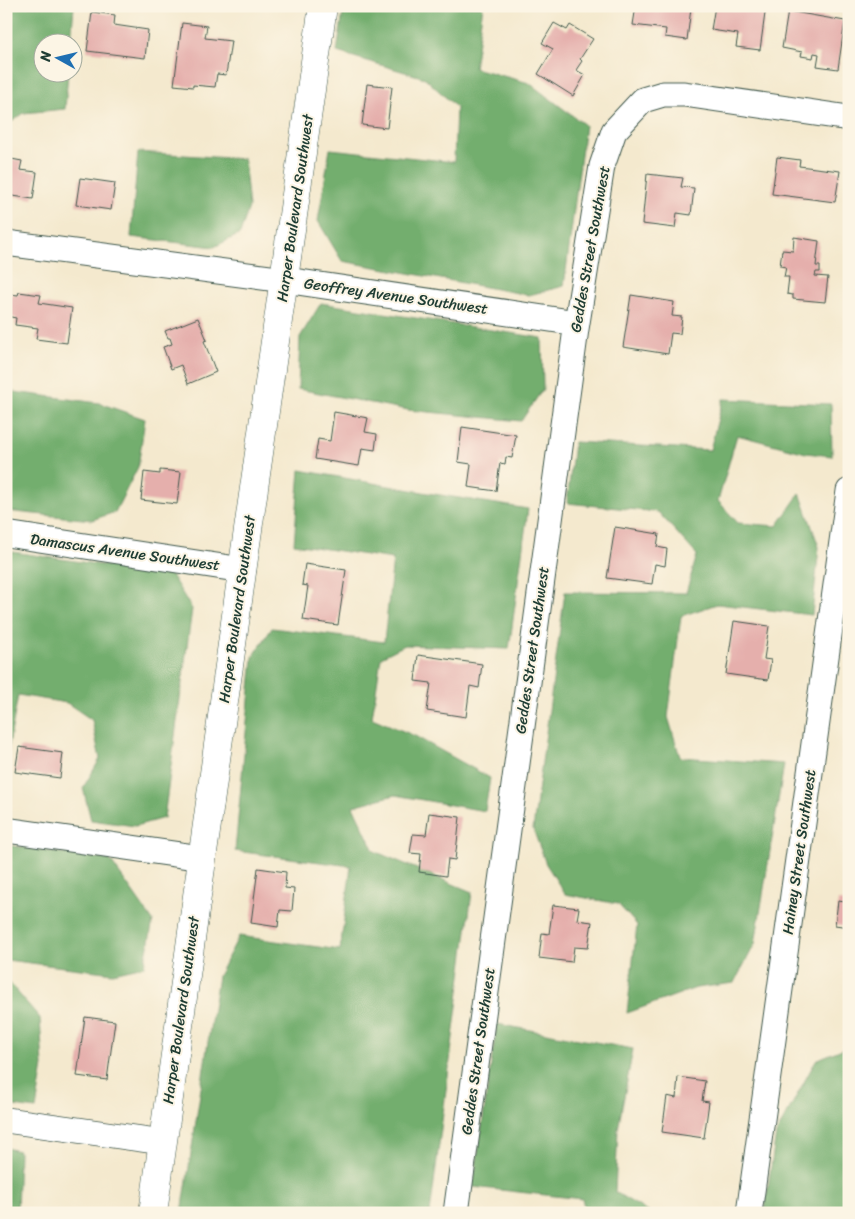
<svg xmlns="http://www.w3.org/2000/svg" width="855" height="1219" font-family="Sriracha,sans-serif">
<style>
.forest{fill:#73ae6e;stroke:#497651}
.building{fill:#e5afac}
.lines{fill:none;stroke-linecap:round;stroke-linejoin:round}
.minor-casing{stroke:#3f574b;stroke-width:27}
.tertiary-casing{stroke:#3f574b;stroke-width:29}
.minor{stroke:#fff;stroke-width:25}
.tertiary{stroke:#fff;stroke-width:28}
.labels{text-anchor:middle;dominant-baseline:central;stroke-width:4;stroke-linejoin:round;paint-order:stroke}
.street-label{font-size:15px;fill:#1f3d34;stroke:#fcf5e5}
</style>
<rect width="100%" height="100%" fill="#fcf5e5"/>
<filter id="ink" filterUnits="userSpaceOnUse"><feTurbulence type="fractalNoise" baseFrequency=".02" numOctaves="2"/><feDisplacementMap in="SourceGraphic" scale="10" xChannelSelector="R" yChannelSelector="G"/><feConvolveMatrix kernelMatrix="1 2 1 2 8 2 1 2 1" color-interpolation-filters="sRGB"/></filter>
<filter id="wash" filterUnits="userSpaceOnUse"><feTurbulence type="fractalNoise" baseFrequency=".0096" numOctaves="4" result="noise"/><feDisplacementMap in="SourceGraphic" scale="20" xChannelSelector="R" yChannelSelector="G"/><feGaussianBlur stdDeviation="1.12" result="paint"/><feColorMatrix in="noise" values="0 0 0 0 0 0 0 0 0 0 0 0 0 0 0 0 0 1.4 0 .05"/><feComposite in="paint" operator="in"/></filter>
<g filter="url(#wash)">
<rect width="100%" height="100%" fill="#f4e9ce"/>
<!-- forest -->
<path class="forest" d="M6,6H74L71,42H42V72L68,73L65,109L24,113L6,126Z
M344,6H483L474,68L529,83L585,125L564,286L529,295L342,261L318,221L330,149L454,162L456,107L425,78L337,52Z
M138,152L244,159L249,207L240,234L214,247L131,237Z
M321,303L542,338L543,389L521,421L408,410L298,389L300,337Z
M6,391L99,403L145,419L138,467L115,512L92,520L6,511Z
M723,399L831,404L832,456L806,453L737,435L718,501L738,523L777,526L800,493L819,547L812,615L717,604L681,616L668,717L680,757L784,764L755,944L734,983L696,988L627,1013L637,925L618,904L565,894L546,864L533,829L565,592L686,593L697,555L658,512L567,503L574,442L710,450Z
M300,470L428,493L528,509L509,649L405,645L381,657L372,718L415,736L490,778L485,811L395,795L353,806L374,851L472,892L430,1213H182L218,976L239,936L340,950L351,866L235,851L253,657L272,628L384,642L393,559L294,544Z
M6,551L171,575L192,609L164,818L135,826L91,820L83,788L100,759L92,720L67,703L18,695L6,761Z
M6,845L110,860L153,921L144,966L113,973L6,960Z
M6,979L40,1018L43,1066L36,1109L6,1105Z
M497,1024L633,1049L618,1129L615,1192L650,1213H586L582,1199L473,1187Z
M849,1046V1213H764L776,1134L816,1060Z
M6,1148L19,1151L17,1213H6Z"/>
<g id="blocks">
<!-- building -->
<path class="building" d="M636,6H681L691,8L687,40L665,37L666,29L633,25Z
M715,6H766L760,50L736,47L738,34L711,30Z
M788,11L845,21L838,69L817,66L819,54L814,53L813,58L801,56L802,52L782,48Z
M92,12L115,15L114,25L148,30L145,58L87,51Z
M182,23L207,26L205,38L231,41L226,75L217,74L215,87L193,85V87L174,85Z
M554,23L567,30L570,25L593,39L580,59L582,61L576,70L585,75L573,96L538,74L553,49L542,43Z
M367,84L392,87L387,128L362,125Z
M777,157L800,160L799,166L840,171L835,202L772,194Z
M6,158L22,161L20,170L37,172L33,199L6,195Z
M647,174L683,178L681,187L694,188L691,215L677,213L675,228L642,224Z
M80,178L115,183L111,210L76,205Z
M794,237L819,241L816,266H820V272H816L815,276L828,277L825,302L793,299V295L787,294L789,277H784L786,267L780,266L782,250L793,251Z
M19,292L41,295L39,303L72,308L67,343L36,339L38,328L15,325L16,318L6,316L10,294L18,295Z
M631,295L674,302L672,316L682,317L680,334L671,333L668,354L623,347Z
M198,318L207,340L204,341L216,372L188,384L181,365L171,369L163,347L172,344L170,338H168L165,331Z
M334,412L368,418L365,432L377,434L375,450L362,448L359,466L315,459L318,439L330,441Z
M462,427L516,435L512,458L506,457L505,464L500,463L496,491L468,487L471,464L458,462Z
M160,470L181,472L177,504L141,500L144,472L160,474Z
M615,527L659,534L657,547L667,549L665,566L655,564L652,584L607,578Z
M305,564L346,570L338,625L303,620L308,586L302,585Z
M734,621L769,626L764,659L771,660L768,680L726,674Z
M418,655L482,664L479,688L470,686L466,717L427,711L431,683L415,681Z
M19,747L63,753L60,778L15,772Z
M429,813L460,817L455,860L448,859L446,876L419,872L421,854L410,853L413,834L426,835Z
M258,868L286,872L285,888L294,889L292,911L280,910L278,927L251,923Z
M848,896H849V927L835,925L838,901L845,902V900H847Z
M553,905L579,908L577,920L592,922L588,948L574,947L572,962L539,958L542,933L549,934Z
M85,1017L115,1021L107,1080L77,1076Z
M678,1077L705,1081L702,1101L709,1102L704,1138L662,1132L667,1096L676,1098Z"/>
</g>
</g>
<g filter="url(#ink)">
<use href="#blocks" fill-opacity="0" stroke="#3f574b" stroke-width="1"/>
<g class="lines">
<!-- minor casing -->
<g class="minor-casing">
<path id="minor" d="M6,243L285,280L577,323
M6,534L243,570
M6,830L202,858
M6,1120L163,1142
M456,1213L576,329L602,166L614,131L643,100L663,94H684L849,118
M749,1213L849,491"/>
</g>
<!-- tertiary casing -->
<g class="tertiary-casing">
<path id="tertiary" d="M153,1213L243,565L323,6"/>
</g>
<!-- minor -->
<use href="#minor" class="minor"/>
<!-- tertiary -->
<use href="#tertiary" class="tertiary"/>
</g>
</g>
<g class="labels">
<!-- street labels -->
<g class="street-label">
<text transform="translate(295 208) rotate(-82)">Harper Boulevard Southwest</text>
<text transform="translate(590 249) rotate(-80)">Geddes Street Southwest</text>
<text transform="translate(396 296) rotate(8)">Geoffrey Avenue Southwest</text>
<text transform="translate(125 552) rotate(8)">Damascus Avenue Southwest</text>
<text transform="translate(237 609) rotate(-82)">Harper Boulevard Southwest</text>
<text transform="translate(532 650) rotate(-82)">Geddes Street Southwest</text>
<text transform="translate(799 852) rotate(-82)">Hainey Street Southwest</text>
<text transform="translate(181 1010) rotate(-82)">Harper Boulevard Southwest</text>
<text transform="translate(478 1051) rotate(-82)">Geddes Street Southwest</text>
</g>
</g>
<!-- margin -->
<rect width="855" height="1219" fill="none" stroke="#fcf5e5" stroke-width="25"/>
<!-- north arrow -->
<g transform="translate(58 58) rotate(278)"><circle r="24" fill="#fcf5e5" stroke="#a4ab9e"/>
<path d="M0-4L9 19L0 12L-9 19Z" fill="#1f6fb2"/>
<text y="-8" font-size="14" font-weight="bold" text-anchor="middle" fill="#1f3d34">N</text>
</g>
</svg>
